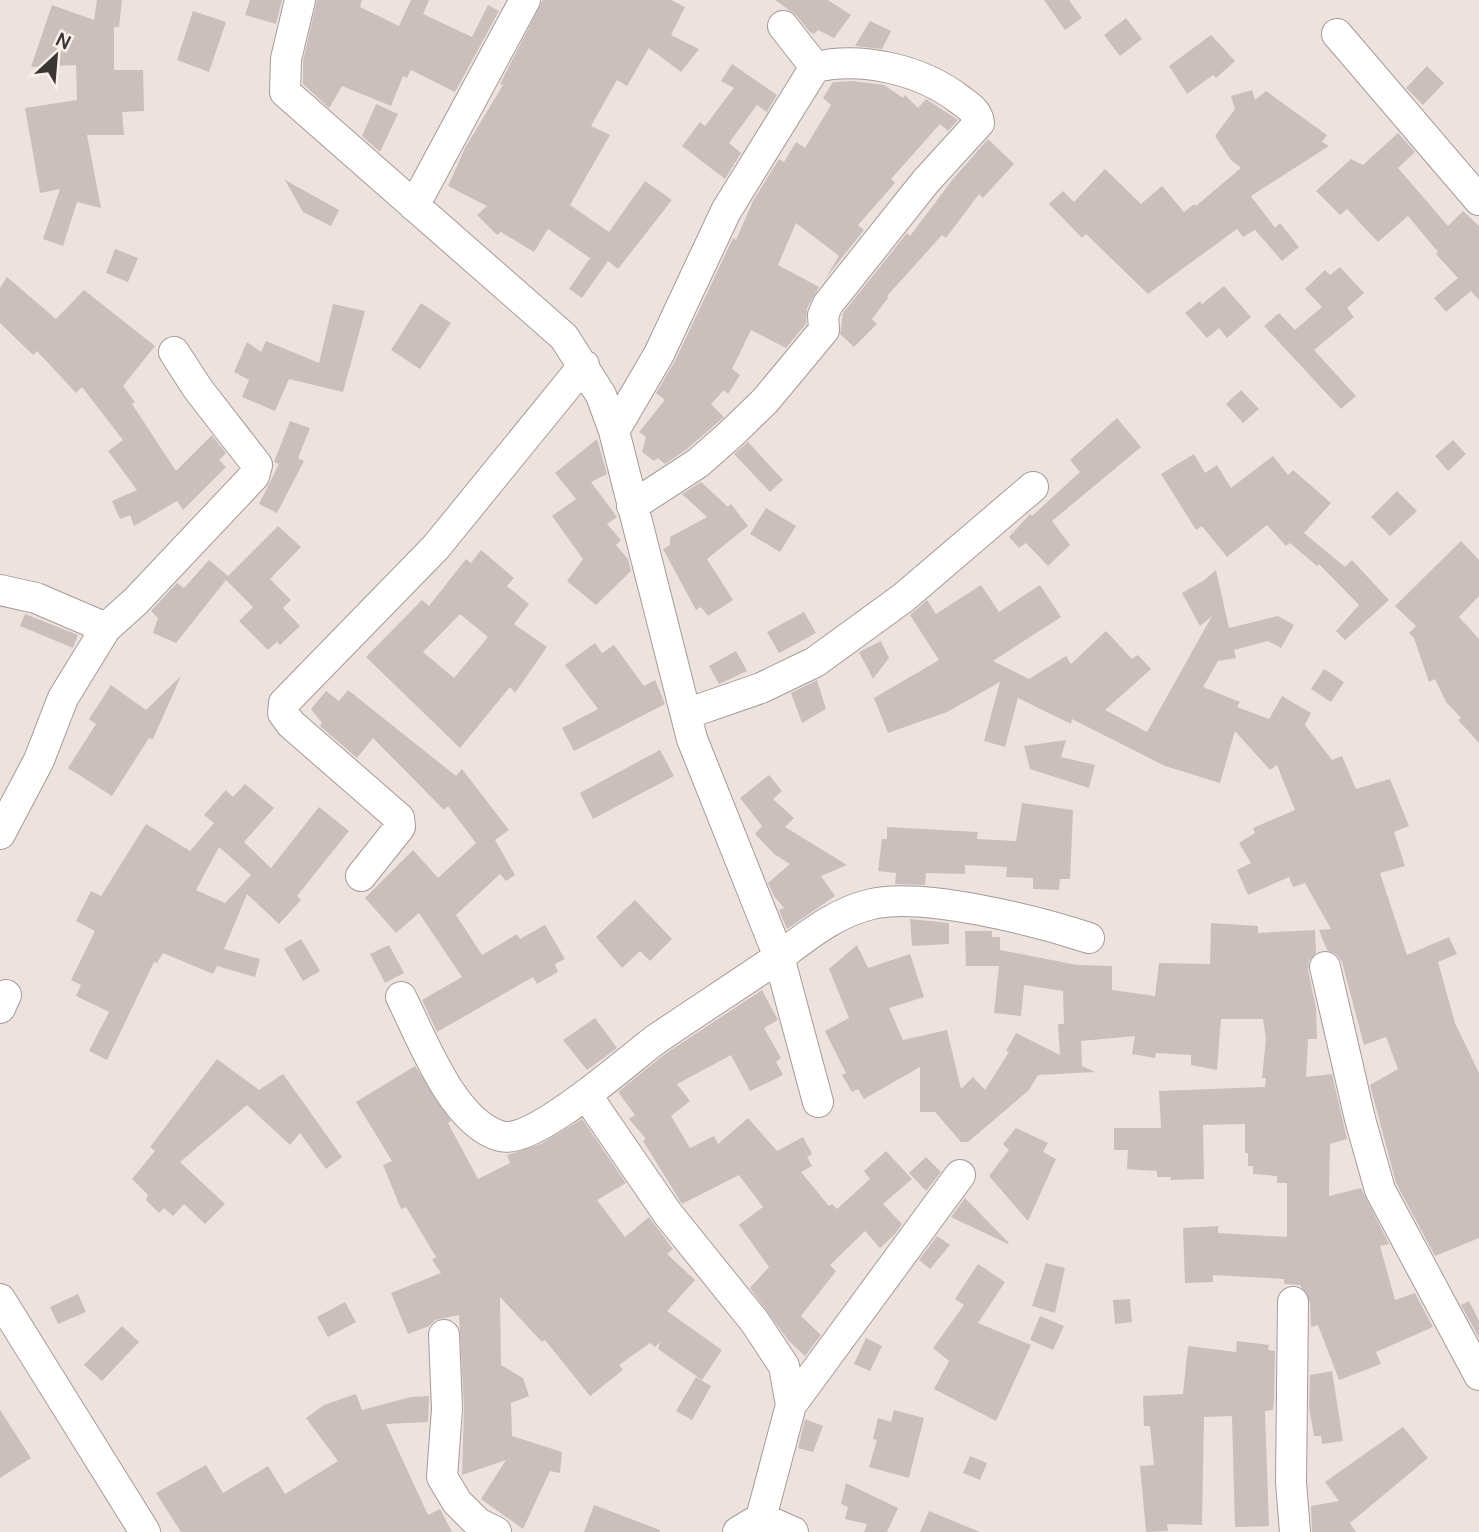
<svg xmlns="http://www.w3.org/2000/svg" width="1479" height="1532" font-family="Manrope,sans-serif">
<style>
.building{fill:#cabfbc;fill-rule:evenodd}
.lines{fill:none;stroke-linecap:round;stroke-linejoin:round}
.minor-casing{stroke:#a59b97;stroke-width:32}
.minor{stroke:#fff;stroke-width:30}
</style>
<rect width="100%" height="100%" fill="#eee2df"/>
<!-- building -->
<path class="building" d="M97,0H122L119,27H114V70H143L144,111L122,112L124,135H87L101,208L77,202L63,246L43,239L60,189L40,193L25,108L77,100L76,65L31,67L52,5L94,20Z
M250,0H282L276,24L245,15Z
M317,0H362L360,7L399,26L411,0H429L423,14L472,37L488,5L499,11L455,92L411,70L407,78L403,76L391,106L342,86L329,108L303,84V61Z
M543,0H671L685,7L671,35L699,49L681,72L649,48L627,86L617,80L591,126L610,135L570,205L609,232L645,181L672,200L618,269L608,261L582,298L569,289L590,258L548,229L534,252L501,232L497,235L477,215L487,206L448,186L465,148L503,85L500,84Z
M775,0H828L851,15L834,38L818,30L814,34L810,32L796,15Z
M1044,0H1069L1082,18L1065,30Z
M193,11L226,22L209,72L177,60Z
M1126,18L1142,39L1120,56L1104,35Z
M870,21L891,31L882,49L855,46Z
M1211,35L1235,61L1216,78L1213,75L1187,94L1169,66Z
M732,64L777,95L767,112L757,105L729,143L741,153L725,179L682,146L700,122L705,126L734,88L721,81Z
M1427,66L1444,83L1423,105L1406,88Z
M852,81L884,85L903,98L905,95L918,108L926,99L958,120L948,131L940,124L891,179L895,183L858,225L864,230L825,279L839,256L796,223L778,265L819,287L807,308L806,324L786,348L751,330L732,369L740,375L728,394L724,390L711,404L724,417L687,449L665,464L658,458L654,461L642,452L646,437L639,432L665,400L656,393L675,361L733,238L736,240L753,201L779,159L784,162L796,142L805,148L831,105L823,98L833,82Z
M1252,90L1255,100L1266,91L1327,135L1322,142L1329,146L1251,196L1275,228L1280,223L1299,247L1282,261L1255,230L1243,237L1237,229L1148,294L1086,234L1082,238L1049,204L1063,191L1074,202L1105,169L1141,204L1162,186L1184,212L1194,204L1196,206L1241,168L1231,160L1215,136L1235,109L1231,96Z
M376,104L398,114L380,152L362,136Z
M1398,133L1415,152L1398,168L1448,226L1463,211L1479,226V300L1471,291L1446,312L1434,298L1458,278L1436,254L1438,252L1408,216L1378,242L1347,209L1340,215L1316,191L1351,159L1363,165Z
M988,139L1014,164L983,198L979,194L946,238L942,235L887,296L888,298L872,319L877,324L854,347L840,334L843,313L907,233L910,236L953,179Z
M285,180L339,210L331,226L303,212Z
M115,249L138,258L128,282L106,273Z
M1340,267L1364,293L1347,308L1354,317L1314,350L1356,396L1341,409L1264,326L1279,313L1295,330L1322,307L1305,289L1325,270L1330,275Z
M7,277L56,319L84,290L155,346L123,386L135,402L132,404L176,471L212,435L226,453L219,460L226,467L183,510L177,501L134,526L130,515L120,519L112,501L137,490L108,451L123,440L82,387L76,393L37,351L33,355L0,323V288Z
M1224,286L1251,317L1227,338L1219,328L1207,338L1185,313L1200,301L1202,304Z
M421,303L451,323L420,369L391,350Z
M333,304L365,311L343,392L289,379L275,411L242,397L249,380L234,372L247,342L261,352L266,341L319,363Z
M1241,390L1259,409L1243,423L1226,404Z
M1117,418L1141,447L1052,521L1070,545L1048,566L1026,543L1019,548L1009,537L1030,514L1032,516L1080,472L1070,460Z
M290,421L310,428L298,458L304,461L277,513L259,504L279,464L274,462Z
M597,439L607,474L591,482L617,517L607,524L621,540L616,545L628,559L631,571L596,605L567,581L583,559L552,516L576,499L555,473Z
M1453,440L1466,454L1448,471L1435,456Z
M748,442L783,480L770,492L734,454Z
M1194,454L1205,473L1217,465L1231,488L1273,456L1288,475L1293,470L1331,503L1304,533L1345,567L1352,560L1389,600L1345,640L1336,631L1359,605L1319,564L1317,566L1290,543L1286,546L1267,525L1227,557L1202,526L1196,530L1161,474Z
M701,482L728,507L731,504L748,526L707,559L733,600L708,616L701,607L696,610L663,549L670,545V537L707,517L682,494Z
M1397,491L1417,511L1390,536L1371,517Z
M766,508L796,526L780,552L750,534Z
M278,526L301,547L270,579L291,600L283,608L300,626L280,645L277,642L268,650L239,621L253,607L226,580L176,643L153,633L158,618L151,611L177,583L184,588L209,560L228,576Z
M1461,541L1479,560V596L1459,617L1479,639V743L1458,720L1461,718L1446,702L1435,679L1429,682L1414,638L1409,633L1416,626L1395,606Z
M481,550L514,578L507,586L529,604L514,624L547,647L515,693L510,687L460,748L366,657L422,600L429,606L466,559L471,563ZM460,614L488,637L454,678L423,652Z
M1216,570L1229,628L1278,616L1294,625L1281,648L1268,641L1234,650L1236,658L1218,661L1203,687L1240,702L1237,707L1269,719L1282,696L1311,713L1305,725L1332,760L1342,756L1356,789L1390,779L1409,826L1394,832L1405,866L1380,873L1407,955L1449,937L1457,954L1438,962L1455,1023L1479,1073V1238L1435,1256L1396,1183L1370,1085L1398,1069L1386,1037L1364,1045L1342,962L1337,955L1327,950L1319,930L1331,929L1305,883L1293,887L1289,877L1248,895L1237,870L1251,863L1239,843L1255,833L1253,828L1295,810L1277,765L1270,770L1235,731L1220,783L1165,766L1072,719L1071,724L1018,698L1005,747L984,741L1000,682L947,712L888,733L874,698L939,660L910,615L927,600L936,614L981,585L999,612L1040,585L1061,617L993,661L1029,679L1066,656L1071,664L1106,631L1132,659L1138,655L1151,669L1105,710L1147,732L1212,616L1200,626L1182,593L1203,581Z
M804,612L816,633L779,653L767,632Z
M25,614L78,635L73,648L20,626Z
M881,641L889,658L873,679L859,652Z
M595,643L602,653L614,645L644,686L655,680L665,704L574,751L562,728L598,709L565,665Z
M736,651L747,671L719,684L709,666Z
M1324,669L1344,682L1331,702L1311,689Z
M181,676L153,739L149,738L112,796L68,768L96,724L89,719L111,685L146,710Z
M817,680L826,709L802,723L791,693Z
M348,690L456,776L462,769L509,830L495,840L515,875L506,881L500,874L456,915L482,955L517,934L520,939L545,925L565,959L555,964L558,972L537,984L533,977L437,1032L422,1000L462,977L419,913L396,933L365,898L413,850L438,878L476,843L448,806L444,810L373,738L357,758L320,726L322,723L311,709L326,691L339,701Z
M1066,740L1061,757L1095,765L1089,788L1030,769L1024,746Z
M660,750L674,776L593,819L580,793Z
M769,775L782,791L773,799L794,818L785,827L847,865L821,876L835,896L787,929L779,910L784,908L774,896L768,883L790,864L774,854L755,834L762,826L740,798Z
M245,784L274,808L244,842L271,868L319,807L349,831L297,896L301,900L279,924L247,894L224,949L260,959L255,977L217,966L213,974L163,953L157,963L154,962L107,1060L89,1051L109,1012L76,996L81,985L71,980L95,931L76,921L91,891L101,896L146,824L190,851L214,823L204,815L226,790L233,797ZM219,847L251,875L225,903L196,890Z
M1022,803L1073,810L1070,879H1060L1059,890L1033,889V878L1006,877L1007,867L965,865V874L926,873L925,885L895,884L896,873L878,871L882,839H887V827L978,832L977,839L1016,841Z
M635,900L672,939L650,961L640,951L622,968L596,937Z
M910,919L949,923V944L912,946Z
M1211,923L1258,926V933L1315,930L1316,953L1309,961L1308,970L1316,1008L1317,1039H1308L1306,1077L1332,1074L1347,1139L1330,1144L1329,1196L1361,1188L1389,1244L1380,1246L1395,1300L1415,1293L1433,1327L1376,1352L1381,1364L1339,1380L1318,1325L1311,1327L1310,1302L1300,1285L1284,1284V1279L1213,1275V1282L1185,1283L1183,1228L1218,1226V1233L1287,1237V1183H1277V1176L1253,1174V1166H1248V1153H1245V1124L1203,1125L1204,1179L1171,1180V1177H1157V1171L1127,1169L1128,1150H1114V1128H1161L1159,1091L1265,1087L1266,1078H1262L1266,1038L1263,1019H1221L1217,1070L1191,1065V1055L1156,1053L1155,1058L1132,1054L1135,1036L1081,1041L1082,1066L1095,1072L1038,1075L1029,1090L968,1142H961L935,1112H920V1067L864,1099L858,1089L852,1092L842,1075L846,1073L825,1031L849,1018L829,969L857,945L868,968L910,954L924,997L889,1008L903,1040L947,1030L961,1089L973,1077L985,1090L1009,1052L1006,1051L1016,1033L1060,1055L1058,1024H1064L1063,991L1024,985L1021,1016L994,1013L999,966H966L965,931H992V937H1000V950L1077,965L1112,966V990L1155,996L1159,963L1210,964Z
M301,939L320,971L303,981L284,949Z
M389,945L404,973L385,983L370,954Z
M762,990L778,1020L764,1028L781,1058L776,1062L783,1075L750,1091L731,1055L677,1084L690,1101L671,1116L690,1148L714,1136L718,1144L748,1118L777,1151L803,1137L812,1154L807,1157L812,1166L801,1172L829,1206L832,1204L837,1209L870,1179L864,1171L886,1151L912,1179L883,1204L902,1224L895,1234L880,1248L865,1231L830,1265L836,1271L801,1316L821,1335L805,1356L789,1341L750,1288L769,1267L739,1225L763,1207L739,1175L682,1204L643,1141L646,1139L629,1119L635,1115L618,1092L665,1054Z
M595,1018L617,1048L587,1070L563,1040Z
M217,1059L259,1090L283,1074L342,1157L326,1169L300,1133L290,1145L247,1105L180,1162L225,1204L205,1224L184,1204L173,1216L164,1208L159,1213L146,1200L148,1195L132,1179L155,1151L150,1147Z
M415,1066L451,1121L448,1123L478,1179L510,1163L507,1155L541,1144L582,1119L626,1183L597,1200L625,1237L649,1217L673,1249L667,1254L695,1280L667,1311L722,1350L702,1380L658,1349L660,1342L655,1347L650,1343L619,1365L623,1370L590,1396L545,1340L542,1342L500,1297L501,1365L523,1378L529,1396L511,1403L512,1436L562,1452L560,1473L550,1471L523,1529L481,1499L506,1460L462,1475L464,1408L459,1315L435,1320L429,1326L408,1334L391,1293L441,1273L432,1260L436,1257L406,1207L401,1209L383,1165L392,1161L356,1102Z
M1016,1128L1048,1143L1043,1152L1056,1159L1028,1221L989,1176L1009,1150L1003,1144Z
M926,1157L941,1172L926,1191L909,1173Z
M965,1198L1009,1243L1008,1244L951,1217Z
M937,1236L950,1245L930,1269L919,1260Z
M1046,1263L1065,1268L1055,1313L1032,1306Z
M978,1264L1005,1282L978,1323L1031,1345L996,1421L934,1389L949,1361L933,1348L964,1305L955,1299Z
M78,1294L86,1312L58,1324L50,1307Z
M1130,1299L1132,1322L1115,1324L1113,1300Z
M1469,1301L1479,1321V1338L1461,1305Z
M345,1302L356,1322L328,1337L317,1317Z
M1040,1316L1064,1326L1053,1350L1030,1340Z
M122,1326L139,1342L102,1381L84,1365Z
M866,1338L882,1346L870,1371L854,1364Z
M1237,1341L1269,1345L1268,1350L1275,1351L1274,1401L1273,1410L1265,1411L1269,1526L1235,1527L1232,1416L1204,1417L1202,1525L1167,1524L1168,1531L1146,1532L1140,1466L1154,1465L1150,1426H1144L1143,1396L1183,1394L1188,1346L1236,1352Z
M1332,1371L1343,1441L1322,1444L1321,1436H1314L1309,1407L1310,1375Z
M696,1377L711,1386L692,1420L676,1411Z
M356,1394L362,1410L411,1397L429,1396L428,1422L386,1424L428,1515L440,1509L452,1532H181L156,1493L206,1465L223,1493L268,1466L285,1494L338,1461L306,1418L324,1405Z
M0,1410L31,1458L0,1478Z
M894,1410L924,1418L909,1478L869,1467L877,1440L873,1439L878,1418L891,1422Z
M805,1419L823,1426L813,1452L798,1448Z
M1403,1427L1428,1458L1350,1523L1356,1532H1312L1311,1506L1339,1501L1325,1482Z
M970,1456L987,1463L980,1480L963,1473Z
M846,1483L898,1508L887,1532H864L867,1524L845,1519L848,1507L841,1504Z
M594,1505L660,1530V1532H584Z
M929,1511L980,1532H920Z"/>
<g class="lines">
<!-- minor casing -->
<g class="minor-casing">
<path id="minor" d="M300,0L286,59L285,92L564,337L601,395L614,431L692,739L779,957C738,985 696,1012 655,1040C627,1061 533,1146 500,1136C452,1122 422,1038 401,997
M1337,34L1479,200
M414,206L525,0
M614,431L659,354L726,211L815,67L783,26
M632,506L698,463L732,433L765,401L824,330L823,315L828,304L926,181L979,123C978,111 968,106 959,99C921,70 862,56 815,67
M0,590L36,598L106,628
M686,714L761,688L815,662L903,598L1033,487
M0,834L39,760L63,698L106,628L136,601L254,476L257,465L198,389L174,352
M361,876L400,827L399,818L291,724L283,713L284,703L436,547L584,365
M1325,967L1360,1119L1380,1190L1479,1375
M0,1008L6,995
M587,1096L668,1214L755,1322L784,1366L791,1405L761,1518V1532
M818,1102L779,957C807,936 836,912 872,904C924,892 1037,921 1089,938
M0,1299L145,1532
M1293,1302L1291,1482L1295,1532
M444,1335L447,1409L442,1477L457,1502L478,1523L496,1532
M791,1405L960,1175
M738,1532L761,1518L793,1532"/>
</g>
<!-- minor -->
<use href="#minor" class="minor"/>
</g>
<!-- north arrow -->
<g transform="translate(56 56) rotate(26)" stroke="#fbefec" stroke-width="5" paint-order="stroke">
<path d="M0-5L12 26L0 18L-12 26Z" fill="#3a3634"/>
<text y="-10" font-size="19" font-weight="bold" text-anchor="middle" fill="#3a3634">N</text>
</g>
</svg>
